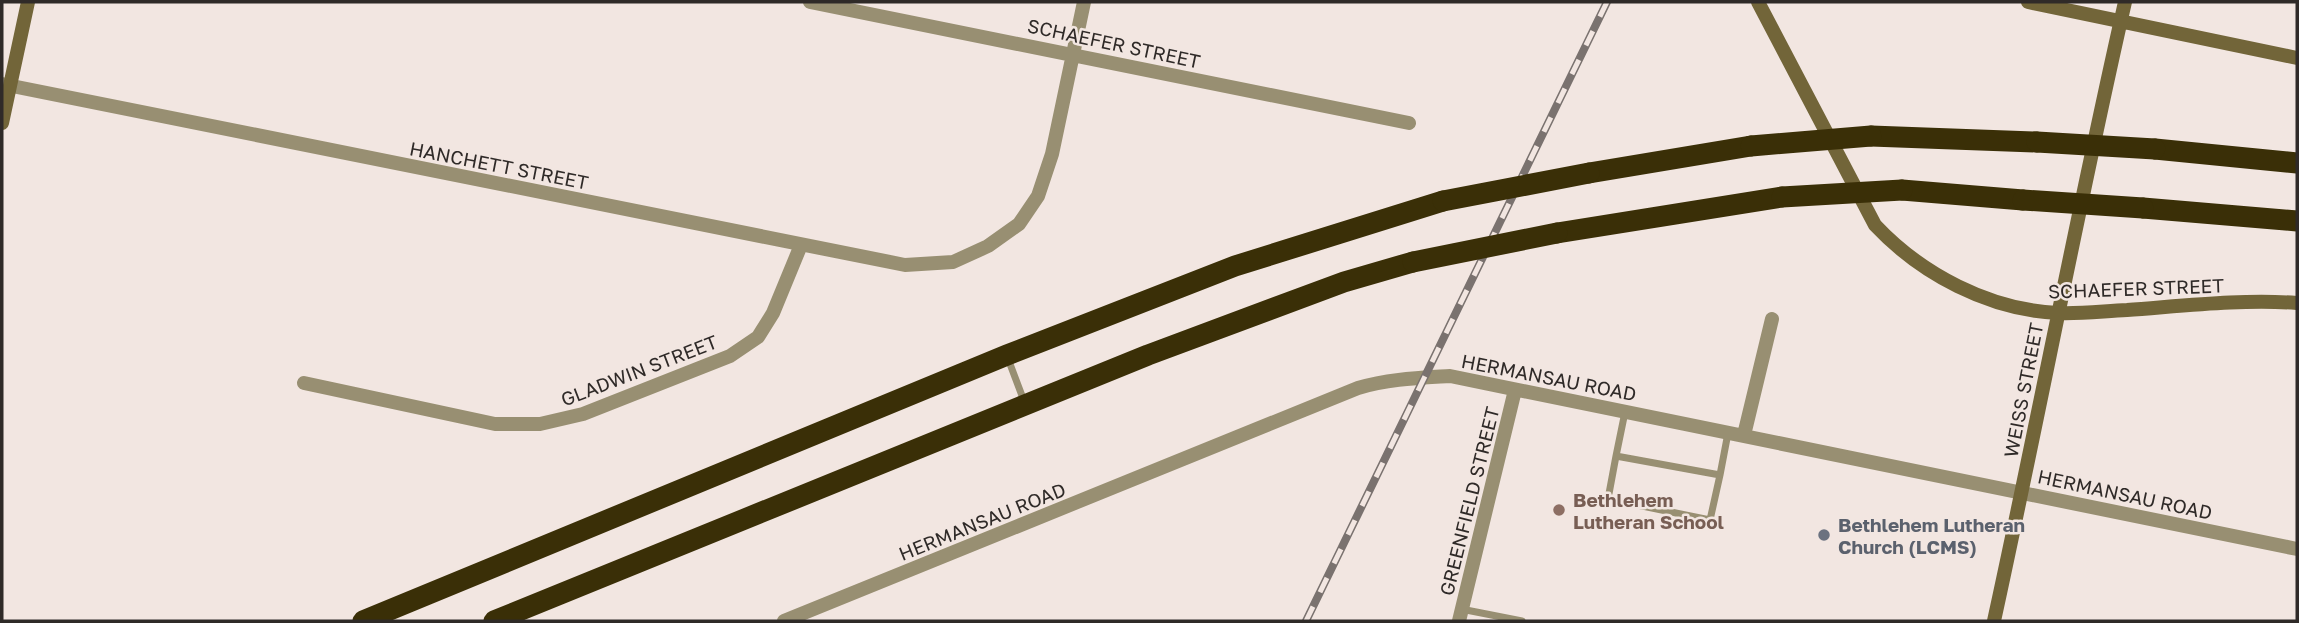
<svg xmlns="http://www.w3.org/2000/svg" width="2299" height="623" font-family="'Golos Text',sans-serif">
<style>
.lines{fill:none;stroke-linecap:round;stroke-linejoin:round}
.lane{stroke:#988f72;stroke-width:7}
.street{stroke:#988f72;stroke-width:14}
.secondary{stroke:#726539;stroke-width:14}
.highway{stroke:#3a2f07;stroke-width:21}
.rail-casing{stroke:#7a726f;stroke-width:8}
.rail{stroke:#f2e6e1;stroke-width:5;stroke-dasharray:16;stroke-linecap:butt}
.highway-bridge{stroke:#3a2f07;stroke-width:21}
.education-dot{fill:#8d6e63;stroke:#f2e6e1;stroke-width:2.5}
.worship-dot{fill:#6b7280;stroke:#f2e6e1;stroke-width:2.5}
.labels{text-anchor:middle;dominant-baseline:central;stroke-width:5;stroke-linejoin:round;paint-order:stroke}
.street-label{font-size:19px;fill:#2f2a28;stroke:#f2e6e1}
.education-label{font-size:19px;font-weight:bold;fill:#785e54;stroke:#f2e6e1;text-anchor:start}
.worship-label{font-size:19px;font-weight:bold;fill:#5b616d;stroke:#f2e6e1;text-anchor:start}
</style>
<rect width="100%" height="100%" fill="#f2e6e1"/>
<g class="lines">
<!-- lane -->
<path class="lane" d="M1007,356L1024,401
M1625,412L1616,456L1720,475L1728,433
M1616,456L1608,499L1710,520L1720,475
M1461,609L1522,621"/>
<!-- street -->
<path class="street" d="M810,2L1409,123
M2,84L905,265L953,262L988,246L1019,224L1038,196L1052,154L1084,2
M304,383L495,424H540L583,414L730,356L758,337L773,313L801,245
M1744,435L1772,319
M784,621L1358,388C1388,379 1418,378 1450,376L2297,549
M1459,621L1515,390"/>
<!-- secondary -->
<path class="secondary" d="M1758,2L1875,225C1921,274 1989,310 2058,313C2080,314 2104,311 2127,310C2183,306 2241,299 2297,303
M2028,2L2297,58
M2,123L28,2
M1994,621C2039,415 2078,208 2125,2"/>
<!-- highway -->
<path class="highway" d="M1871,136L2037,142
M2155,149L2297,163
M1589,173L1751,146
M1902,190L2023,200
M2143,208L2297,221
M1557,233L1782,197
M363,621L1007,355L1235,266L1443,201
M494,621L1148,355L1344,282L1413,262"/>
<!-- rail casing -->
<g class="rail-casing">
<path id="rail" d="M1306,621L1607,2"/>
</g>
<!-- rail -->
<use href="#rail" class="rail"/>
<!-- highway-bridge -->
<path class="highway-bridge" d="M2037,142L2155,149
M1751,146L1871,136
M1782,197L1902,190
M2023,200L2143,208
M1443,201L1589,173
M1413,262L1557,233"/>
</g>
<!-- markers -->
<circle class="education-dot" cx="1559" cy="510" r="7"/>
<circle class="worship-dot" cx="1824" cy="535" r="7"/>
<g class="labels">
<!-- street labels -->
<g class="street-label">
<text transform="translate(1114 43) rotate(12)">SCHAEFER STREET</text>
<text transform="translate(499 165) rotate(11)">HANCHETT STREET</text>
<text transform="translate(2136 288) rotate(-2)">SCHAEFER STREET</text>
<text transform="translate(639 370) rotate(-21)">GLADWIN STREET</text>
<text transform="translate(1549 377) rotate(11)">HERMANSAU ROAD</text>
<text transform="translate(2023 390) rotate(-79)">WEISS STREET</text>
<text transform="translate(2125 494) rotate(12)">HERMANSAU ROAD</text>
<text transform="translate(1469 501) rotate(-76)">GREENFIELD STREET</text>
<text transform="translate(982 521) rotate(-22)">HERMANSAU ROAD</text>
</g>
<!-- education labels -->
<g class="education-label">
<text x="1573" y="499">Bethlehem<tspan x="1573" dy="22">Lutheran School</tspan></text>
</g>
<!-- worship labels -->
<g class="worship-label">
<text x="1838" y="524">Bethlehem Lutheran<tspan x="1838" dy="22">Church (LCMS)</tspan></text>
</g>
</g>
<!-- border -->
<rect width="2299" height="623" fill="none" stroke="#2f2a28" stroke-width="7"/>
</svg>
